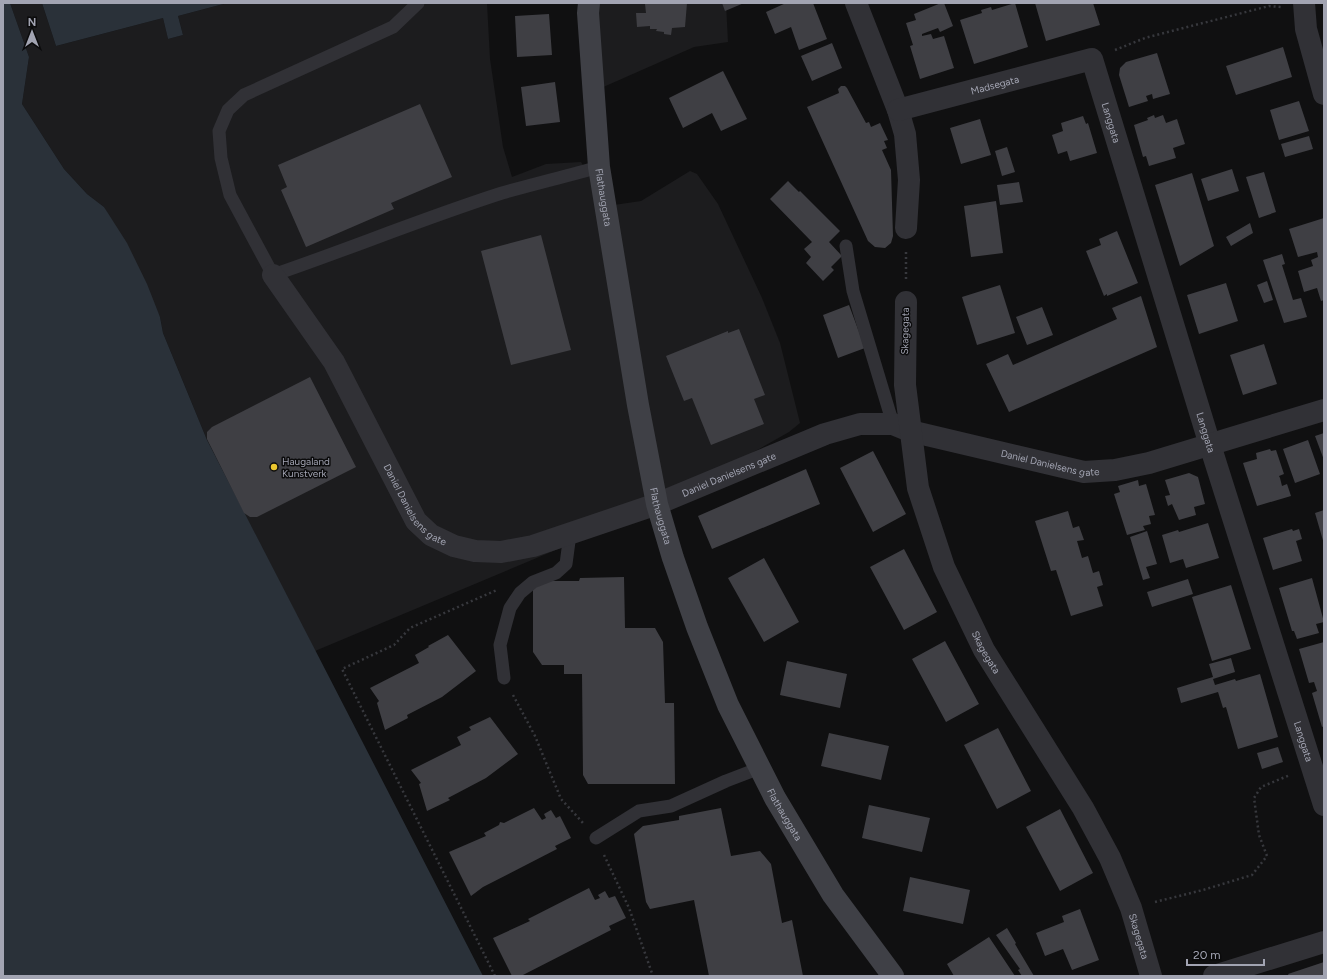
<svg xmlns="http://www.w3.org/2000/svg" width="1327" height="979" font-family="Figtree,sans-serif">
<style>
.built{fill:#1c1c1e}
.water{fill:#2a3139}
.building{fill:#3f3f44}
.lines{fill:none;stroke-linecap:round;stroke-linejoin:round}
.path{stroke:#37383d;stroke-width:2.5;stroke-dasharray:2 3;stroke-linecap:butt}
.lane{stroke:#313136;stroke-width:13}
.street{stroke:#313136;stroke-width:22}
.secondary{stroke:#3f4046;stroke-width:22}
.poi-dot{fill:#ebc62f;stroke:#0b0b0c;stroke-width:1.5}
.labels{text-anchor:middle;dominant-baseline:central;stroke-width:3;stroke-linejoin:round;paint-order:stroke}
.street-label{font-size:10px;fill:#a2a4b2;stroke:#0b0b0c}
.poi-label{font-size:10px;fill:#a2a4b2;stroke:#0b0b0c;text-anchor:start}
</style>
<rect width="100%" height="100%" fill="#101011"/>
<!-- built -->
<path class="built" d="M10,3H42L56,46L163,18L168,39L183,35L178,16L227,3H487L490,59L503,147L512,177L546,164L581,162L607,206L641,201L690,171L697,174L718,204L762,298L780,343L800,423L789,432L651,510L315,651L207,440L163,333L160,317L104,207L87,194L64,169L22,104L29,57Z
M584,3H726L728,42L694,47L592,92Z"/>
<!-- water -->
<path class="water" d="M3,3H10L29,57L22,104L64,169L87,194L104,207L127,243L147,284L160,317L163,333L207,440L483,976H3Z
M42,3H227L178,16L183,35L168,39L163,18L56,46Z"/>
<!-- building -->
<path class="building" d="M647,3H687L685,27L672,28L671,35L664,34V32L656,31L657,29H650V26L637,27L636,13H646L645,4Z
M722,3H744L725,11Z
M786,3H813L827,39L799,50L791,27L775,34L766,12Z
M941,3H944L953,26L940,32L938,28L922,34V36L931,34L933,39L944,36L954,68L920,79L910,46L913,45L906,23L916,20L914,14Z
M1015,3L1028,47L974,64L960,20L982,13L981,10L991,7L992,10Z
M1035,3H1093L1100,25L1046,41Z
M549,14L552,55L517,57L515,16Z
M832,43L842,68L812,81L801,56Z
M1283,47L1292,77L1236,95L1226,66Z
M1157,53L1170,94L1153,99L1152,94L1146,96L1148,101L1129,107L1119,75L1120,68L1126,62Z
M723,71L747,119L721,131L712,113L683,128L669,98Z
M555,82L560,122L526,126L521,87Z
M841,86H845L847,88L866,123L869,122L871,127L880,123L888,140L884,141L887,148L882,150L891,170L893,236L891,243L885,248L875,247L868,241L807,107L839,93L838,89Z
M1299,101L1309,131L1279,140L1270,110Z
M420,104L452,177L391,203L394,209L306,247L281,190L287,187L278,165Z
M1154,115L1155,118L1163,115L1166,123L1177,119L1185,144L1173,148L1176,158L1149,166L1146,156L1143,157L1134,125L1148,120L1147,118Z
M1083,116L1086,124L1088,123L1097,153L1070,161L1067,151L1058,154L1052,135L1063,131L1061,123Z
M980,119L991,155L961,164L950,128Z
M1309,136L1313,149L1285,157L1281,144Z
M1007,147L1015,172L1002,176L995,151Z
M1232,169L1239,191L1208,201L1201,179Z
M1264,172L1276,212L1259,218L1246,177Z
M1192,173L1214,246L1180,266L1155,185Z
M788,181L799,192L800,191L840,231L829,242L842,256L831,267L834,270L823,281L806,263L811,257L804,249L812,242L770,199Z
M1019,182L1023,202L1000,205L997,185Z
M996,201L1003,253L971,257L964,206Z
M1324,218V300L1321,301L1317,288L1304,292L1298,271L1313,266L1311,260L1318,257L1317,252L1298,257L1289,229Z
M1250,223L1253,233L1231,246L1226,237Z
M1117,231L1138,283L1107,296V294L1104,296L1086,251L1101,245L1099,239Z
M541,235L571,350L511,365L481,251Z
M1282,254L1285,264L1282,265L1293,300L1301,298L1307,317L1284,323L1263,260Z
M1267,281L1273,300L1264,303L1257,285Z
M1226,283L1238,321L1199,334L1187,295Z
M1000,285L1015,333L977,345L962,297Z
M1141,296L1157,347L1009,412L986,364L1008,354L1013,365L1117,319L1112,308Z
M849,305L865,348L838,358L823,315Z
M1042,307L1053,335L1027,345L1016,317Z
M739,329L765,395L754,399L764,424L711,445L692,398L684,401L666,356L728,331V333Z
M1264,344L1277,384L1243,395L1230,355Z
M310,377L356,467L257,517H250L244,513L207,439V432L212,427Z
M1324,433V460L1315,436Z
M1308,440L1320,474L1295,483L1283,449Z
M1270,449L1271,451L1276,450L1284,474L1279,476L1280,478L1282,486L1287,484L1291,496L1257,506L1243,463L1257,459L1256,453Z
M873,451L906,514L873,532L840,468Z
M806,469L820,504L712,549L698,516Z
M1189,473L1198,477L1205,504L1194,507L1196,515L1179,520L1172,504L1168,506L1165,496L1170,495L1165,480Z
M1138,480L1139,486L1146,484L1155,515L1149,516L1151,524L1143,526L1145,530L1127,535L1114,494L1120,492L1118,486Z
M1324,510V544L1315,513Z
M1068,511L1073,528L1079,526L1084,540L1077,541L1082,558L1088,556L1093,573L1099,571L1103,585L1097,587L1103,606L1071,616L1056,570L1051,571L1035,521Z
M1208,523L1219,558L1186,568L1183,559L1170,563L1162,535L1178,530L1179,532Z
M1292,529L1293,531L1299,529L1302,539L1296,541L1302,561L1273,570L1263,538Z
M1147,531L1157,564L1146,567L1150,578L1143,580L1130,537Z
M904,549L937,612L904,630L870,567Z
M764,558L799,622L764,642L728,578Z
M624,577L625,628H655L663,642L665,703H674L675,784H588L583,775L582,674H564V665H542L533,652V589L545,581H579L580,578Z
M1312,578L1324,622L1316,624L1319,633L1297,639L1294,631H1292L1279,588Z
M1188,579L1193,594L1152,607L1147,592Z
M1231,585L1251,649L1212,661L1192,597Z
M448,635L476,671L442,697L407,715L408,718L385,730L377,703L379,701L370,688L419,663L415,655L429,647L428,646Z
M945,641L979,704L946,722L912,659Z
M1324,642V726L1322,727L1312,693L1317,691L1314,682L1309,683L1299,649Z
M1231,658L1235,672L1213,679L1215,685L1235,679L1236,681L1260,674L1278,737L1238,749L1226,707L1223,708L1218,692L1181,703L1177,688L1213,677L1209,664Z
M787,661L847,674L840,708L780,695Z
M490,717L518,754L486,778L448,798L450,800L427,811L419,784L421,783L411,770L461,745L457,737L471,730L469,727Z
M998,728L1031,791L997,809L964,745Z
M829,733L889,746L881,780L821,766Z
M1278,747L1283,762L1262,769L1257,753Z
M869,805L930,818L922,852L862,838Z
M534,808L542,820L546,818L544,814L551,810L556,818L560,816L571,838L555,846L557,849L483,887L471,896L449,852L486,836L484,833L499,825L500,822L504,823Z
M721,808L731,856L760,851L771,864L782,923L792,920L803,976H709L694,900L650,909L646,902L634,834L643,826L679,820V816Z
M1060,809L1093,873L1060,891L1026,827Z
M910,877L970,890L963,924L903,911Z
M589,888L595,900L600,898L598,895L605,891L609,898L615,896L626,918L609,926L611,930L521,976H512L493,938L530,921L528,919Z
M1080,909L1099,960L1072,970L1063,949L1045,956L1036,933L1064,922L1062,916Z
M1007,928L1016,943L1015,944L1034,976H1022L1018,970L1020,969L996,935Z
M989,937L1015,976H954L947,964Z
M1324,962V976H1289L1288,974Z"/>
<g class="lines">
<!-- path -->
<path class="path" d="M1115,50L1145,38L1269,6L1281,7
M906,279V252
M513,695L535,736L561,799L584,824
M604,855L629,908L653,976
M1155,902L1203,890L1252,875L1267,856L1259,835L1254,798L1261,787L1290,775
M495,976L342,669L394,645L410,628L497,590"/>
<!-- lane -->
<path class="lane" d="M418,3L393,27L244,95L228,110L219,131L221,158L230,195L273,275C349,249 424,218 502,193C534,184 567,176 599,167
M846,246L853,291L893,424
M504,678L500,645L510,608L520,593L533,582L556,573L566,564L570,534
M596,838L639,811L671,806L726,781L760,768"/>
<!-- street -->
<g class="street">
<path d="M856,3L898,110L905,134L909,180L906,228"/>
<path d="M1304,3L1306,29L1324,94"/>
<path id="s1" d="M898,110L1092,59L1210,445L1324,805"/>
<path id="s2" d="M273,275L334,362L416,521L431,535L454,546L475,551L501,552L533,546L657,504L825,434L860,424H893L910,431L1084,472L1115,470L1149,463L1324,410"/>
<path id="s3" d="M906,302L905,385L918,488L944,567L984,650L1083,808L1110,858L1131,908L1151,976"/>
<path d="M1214,976L1324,942"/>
</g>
<!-- secondary -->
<path class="secondary" id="s4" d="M589,3L588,13L599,167L638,405L657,504L673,558L697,627L728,705L775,798L833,895L893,976"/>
</g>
<!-- markers -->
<circle class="poi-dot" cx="274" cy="467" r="4"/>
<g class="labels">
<!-- street labels -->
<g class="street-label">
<text stroke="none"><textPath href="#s1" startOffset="100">Madsegata</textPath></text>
<text stroke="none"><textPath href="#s1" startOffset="267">Langgata</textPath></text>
<text stroke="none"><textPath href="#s4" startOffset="195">Flathauggata</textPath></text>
<text transform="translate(905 331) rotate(-89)">Skagegata</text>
<text stroke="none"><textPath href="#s1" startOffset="591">Langgata</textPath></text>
<text stroke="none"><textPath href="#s2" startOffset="956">Daniel Danielsens gate</textPath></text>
<text stroke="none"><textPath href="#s2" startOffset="620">Daniel Danielsens gate</textPath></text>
<text stroke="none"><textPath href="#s2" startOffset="272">Daniel Danielsens gate</textPath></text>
<text stroke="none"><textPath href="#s4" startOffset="519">Flathauggata</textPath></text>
<text stroke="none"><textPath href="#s3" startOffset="365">Skagegata</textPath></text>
<text stroke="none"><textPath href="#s1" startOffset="915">Langgata</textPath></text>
<text stroke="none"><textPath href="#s4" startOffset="843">Flathauggata</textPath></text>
<text stroke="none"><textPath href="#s3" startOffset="689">Skagegata</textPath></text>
</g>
<!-- poi labels -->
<g class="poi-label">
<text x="282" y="461">Haugaland<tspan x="282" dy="12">Kunstverk</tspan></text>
</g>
</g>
<!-- border -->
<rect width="1327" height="979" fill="none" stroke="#a2a4b2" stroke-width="8"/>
<!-- north arrow -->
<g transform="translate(32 32)" stroke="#0b0b0c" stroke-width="3" paint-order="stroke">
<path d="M0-3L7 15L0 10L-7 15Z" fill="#a2a4b2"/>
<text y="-6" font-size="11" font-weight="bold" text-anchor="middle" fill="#a2a4b2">N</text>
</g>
<!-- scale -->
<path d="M1187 959v6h77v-6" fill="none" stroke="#a2a4b2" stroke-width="2"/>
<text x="1193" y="959" font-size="12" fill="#a2a4b2" stroke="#0b0b0c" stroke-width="3" paint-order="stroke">20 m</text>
</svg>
